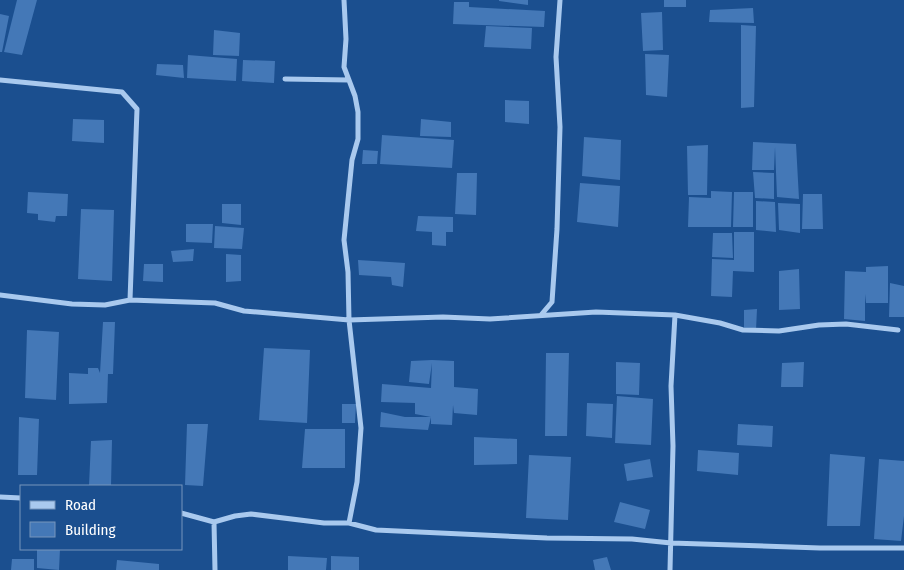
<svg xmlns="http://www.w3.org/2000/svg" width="904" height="570" font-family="'Fira Sans Condensed',sans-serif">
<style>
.building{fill:#4478b7}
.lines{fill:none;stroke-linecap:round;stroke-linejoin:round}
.minor{stroke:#a9c9ee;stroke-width:5}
</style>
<rect width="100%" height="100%" fill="#1b4f8f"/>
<!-- building -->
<path class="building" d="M17,0H37L22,55L4,52Z
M499,0H528V5L499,1Z
M664,0H686V7H664Z
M454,2H469V7L545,11L544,27L453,24Z
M753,8L754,23L709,22L710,10Z
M662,12L663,50L643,51L641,13Z
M0,14L9,16L2,52H0Z
M741,25L756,26L754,107L741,108Z
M486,26L532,28L531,49L484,47Z
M214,30L240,33L239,56L213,55Z
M645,54L669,55L667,97L646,95Z
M188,55L237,59L236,81L187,78Z
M243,60L275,61L274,83L242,81Z
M157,64L183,65L184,78L156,75Z
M505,100L529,101V124L505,122Z
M73,119L104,120V143L72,141Z
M421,119L451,122V137L420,136Z
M382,135L454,140L452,168L380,164Z
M584,137L621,140L620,180L582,176Z
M753,142L796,144L799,199L777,197L775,147L774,170H752Z
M708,145L707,195H688L687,146Z
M363,150L378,151L377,164H362Z
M753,172L774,173V199L755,198Z
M457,173H477L476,215L455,214Z
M580,183L620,186L618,227L577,222Z
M711,191L732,192L731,227H688L689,197L711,198Z
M28,192L68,194L67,216H56L55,222L38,220V214L27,213Z
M734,192H753V227H733Z
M803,194H822L823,229H802Z
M756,201L775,202L776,232L756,230Z
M778,203L800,204V233L779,230Z
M222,204H241V225L222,223Z
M81,209L114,210L112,281L78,279Z
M418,216L453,217V232H446V246L432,245V232L416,231Z
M186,224H213L212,243L186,242Z
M215,226L244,228L242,249L214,248Z
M734,232H754V272L733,271L732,297L711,296L712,259L734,260Z
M713,233H732L733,258L712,257Z
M194,249L193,261L173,262L171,251Z
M226,254L241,255V281L226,282Z
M358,260L405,263L403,287L392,285L391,277L359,275Z
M144,264H163V282L143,281Z
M888,266V303H866L865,294V321L844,319L845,271L866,272V267Z
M799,269L800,309L779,310V271Z
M890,283L904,286V317H889Z
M757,309L756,330L744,329V310Z
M103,322H115L113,374H108L107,403L69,404V373L88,374V368H98L100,373Z
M27,330L59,332L56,400L25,398Z
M264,348L310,350L307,423L259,420Z
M546,353H569L567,436H545Z
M432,360L454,361V387L478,389L477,415L454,413L453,405L452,425L431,424V417L415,414V403L381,402L382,384L431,388L432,363L429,384L409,382L411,361Z
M616,362L640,363L639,395L616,394Z
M804,362L803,387H781L782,363Z
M617,396L653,399L651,445L615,443Z
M587,403L613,404L612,438L586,436Z
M342,404H356L355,423H342Z
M381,412L405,417H431L428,430L380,427Z
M19,417L39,419L37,475H18Z
M187,424H208L203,486L185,485Z
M738,424L773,426L772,447L737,445Z
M305,429H345V468H302Z
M474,437L517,439V464L474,465Z
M112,440L111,486H89L91,441Z
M698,450L739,453L738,475L697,471Z
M830,454L865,457L860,526H827Z
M529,455L571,457L568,520L526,518Z
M650,459L653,477L627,481L624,464Z
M879,459L904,461V516L901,541L874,539Z
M620,502L650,510L645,529L614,522Z
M37,549H60L59,570L37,568Z
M288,556L327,558L326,570H288Z
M331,556L359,557V570H331Z
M607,557L611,570H595L593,560Z
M12,559H34V570H11Z
M117,560L159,564V570H116Z"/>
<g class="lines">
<!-- minor -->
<path class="minor" d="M344,0L346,39L344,67L355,96L358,112V139L352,160L344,240L348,272L349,320L361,428L357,482L349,523
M285,79L349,80
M0,80L122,92L137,109L130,300
M0,295L72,304L105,305L130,300L215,303L244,311L349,320L443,317L490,319L596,312L675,315L720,323L743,330L779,331L819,325L846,324L898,330
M541,315L552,302L557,229L560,127L556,57L560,0
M0,497L21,498
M181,513L214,522L235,516L251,514L324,523H349L376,530L547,538L632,539L671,543L820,548H904
M214,522L215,570
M670,570L673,446L671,386L675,315"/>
</g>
<!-- legend -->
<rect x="20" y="485" width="162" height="65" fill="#1b4f8f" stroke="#7695bc"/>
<rect x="30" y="501" width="25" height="8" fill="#a9c9ee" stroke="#7695bc"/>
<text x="65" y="510" font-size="15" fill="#ffffff">Road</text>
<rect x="30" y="522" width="25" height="15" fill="#4478b7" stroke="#7695bc"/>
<text x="65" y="535" font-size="15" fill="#ffffff">Building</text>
</svg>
